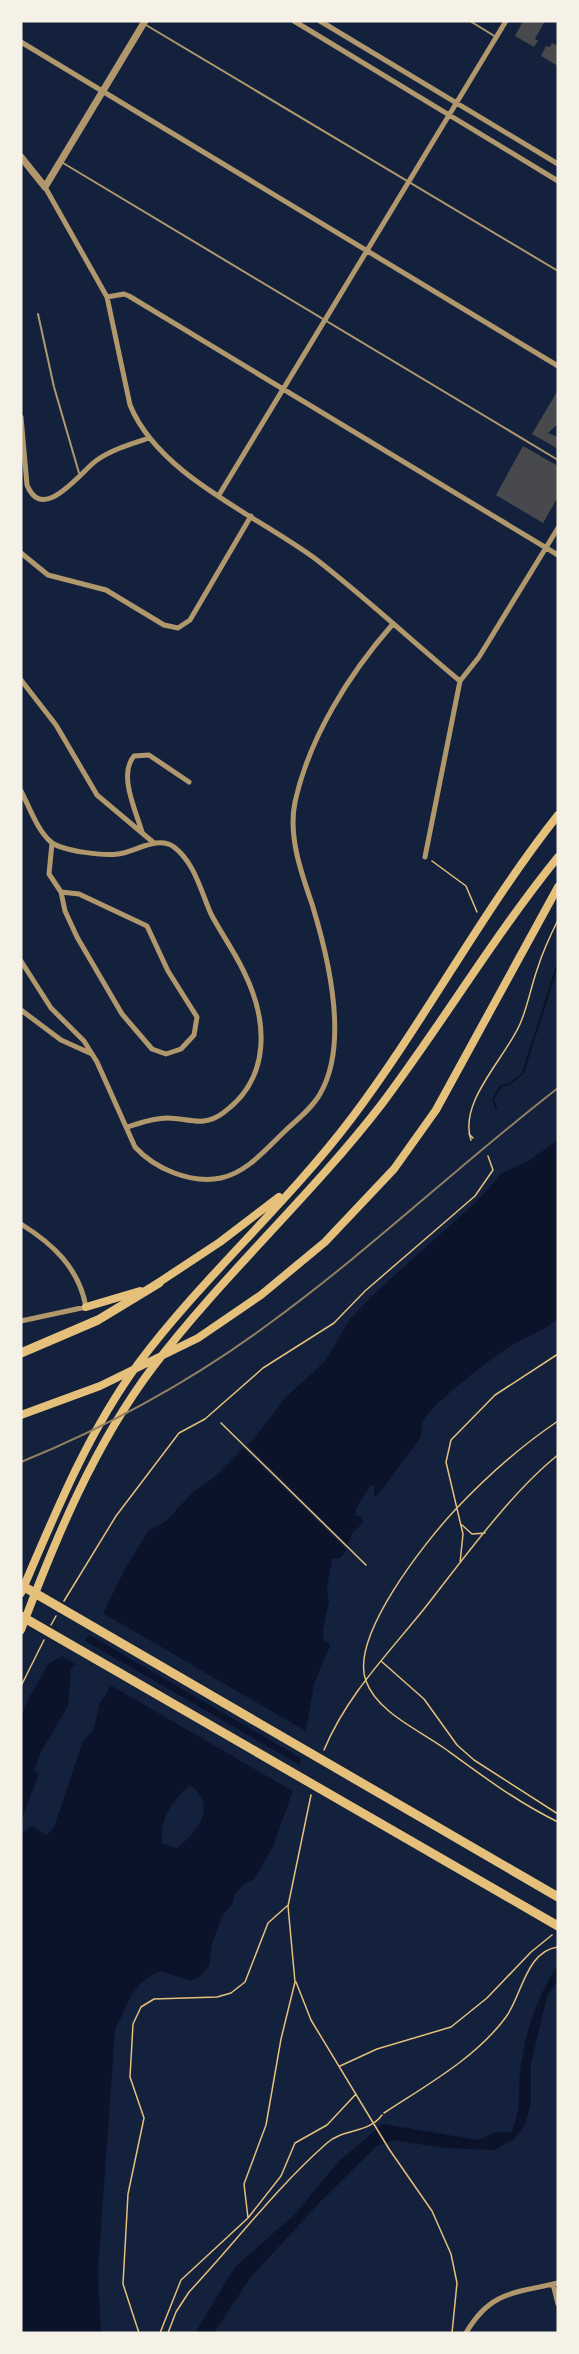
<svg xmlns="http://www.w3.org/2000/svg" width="579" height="2354" font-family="'Alegreya Sans',sans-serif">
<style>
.water{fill:#0b132b;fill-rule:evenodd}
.pier{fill:#14213d}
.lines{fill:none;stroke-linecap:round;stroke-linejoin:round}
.stream{stroke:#0b132b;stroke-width:2}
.building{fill:#48494c}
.path{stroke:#e5c07b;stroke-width:1.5}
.service{stroke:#b1986c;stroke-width:2}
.minor{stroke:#b1986c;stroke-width:5}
.tertiary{stroke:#b1986c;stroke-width:7}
.primary{stroke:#e5c07b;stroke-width:8}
.motorway{stroke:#e5c07b;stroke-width:9}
.rail{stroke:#918062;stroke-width:2}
</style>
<rect width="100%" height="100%" fill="#14213d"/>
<!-- water -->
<path class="water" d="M558,1140V1319C546,1329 529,1336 514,1344C495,1355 439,1399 427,1415C421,1422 421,1429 421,1437L377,1496L374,1497V1486L371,1485L357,1507L355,1515L362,1517L363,1523L352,1533L346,1551L339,1559H332L327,1588L329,1602L323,1631L324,1642L328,1641L330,1646L314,1684L298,1776L273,1847L254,1879L244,1884L236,1893L232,1904L222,1916L211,1947L210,1964L201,1976L191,1981L160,1971C131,1983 128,2005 115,2030L98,2271L101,2333H21V1834L32,1826L47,1835L54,1827L82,1743L94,1729L100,1701L106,1695L112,1678L105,1666L87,1653L71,1669L68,1706L41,1752L34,1770L39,1774L21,1821V1716L28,1700L48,1664L81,1645L99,1621L125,1569L148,1531L166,1521L194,1491L217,1475L257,1435L286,1397L325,1361L350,1319L376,1292L476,1202L502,1173L530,1160ZM190,1785C218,1807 198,1831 177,1848L162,1843C160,1817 172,1802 190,1785Z
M558,1964V1981L547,1996L531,2064V2104L525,2125L514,2139L495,2150L444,2148L394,2140L377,2146L320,2202L250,2278L214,2333H195L234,2268L295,2214L340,2160L383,2124L478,2140L496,2132H511C523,2110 517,2088 521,2064C527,2026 538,1996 558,1964Z"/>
<!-- pier -->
<path class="pier" d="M245,1443L351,1548L349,1552L241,1446Z
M101,1612L309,1733L304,1760L86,1633Z
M82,1639L303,1767L296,1793L107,1683L109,1678L103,1667L88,1657L79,1666L60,1655Z"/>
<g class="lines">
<!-- stream -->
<path class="stream" d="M496,1109L493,1099L501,1086L510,1084L523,1073L558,963"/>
</g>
<!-- building -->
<path class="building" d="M523,21H545L535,39L538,41L534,47L515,36Z
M552,43L558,46V66L541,56L546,46L550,47Z
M558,390V424L548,433L558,437V449L532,434Z
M523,446L558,466V497L543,523L496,495Z"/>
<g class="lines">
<!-- path -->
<path class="path" d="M432,861L466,886L477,912
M469,1134L473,1138
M471,1140C458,1102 506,1057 520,1024C528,1006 531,986 538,967C543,951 550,936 558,920
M558,1421C521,1446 486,1477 455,1510C426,1541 349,1637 366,1681C377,1712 419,1730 444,1748C481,1775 517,1802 558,1822
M221,1423L366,1565
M462,1525L472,1534L485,1533
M460,1563L463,1534L446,1462L451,1440L495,1395L558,1354
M64,1601L116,1516L179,1433L205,1419L263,1368L334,1323L365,1291L475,1196L493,1170L488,1156
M51,1625L56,1616
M381,1661L424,1699L457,1745L474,1760L558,1814
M21,1686L44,1640
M324,1750C347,1695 387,1655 424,1609C462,1561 511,1492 558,1455
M296,1982L311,2020L389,2149L432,2211L451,2254L457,2283L452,2333
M340,2066L377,2049L451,2027L487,1998L531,1952L552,1935
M384,2113C425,2086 476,2058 506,2017C522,1995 526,1951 558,1947
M248,2218L244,2184L266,2125L281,2039L295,1982L288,1906L311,1795
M139,2333L123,2284L128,2194L144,2118L130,2077L133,2024L141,2007L154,1999L217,1997L231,1993L245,1982L268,1923L287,1906
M160,2333L181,2280L248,2218L281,2176L295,2143L327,2125L356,2094
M168,2333L176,2312L189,2292C235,2243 276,2188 327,2143C344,2128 368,2134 382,2115"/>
<!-- service -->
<path class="service" d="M470,21L496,37
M146,25L558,271
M63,163L558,460
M38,314L54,387L79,473"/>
<!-- minor -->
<path class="minor" d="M294,21L558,181
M320,21L558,164
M21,42L558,366
M45,187L107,297L130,405C159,476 257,515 317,560C366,598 412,641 460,681
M107,297L124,294L129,296L558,555
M21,417L27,485C43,525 82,470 97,460C113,449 131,444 149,438
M219,495L506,21
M21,553L48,575L106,590L164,625L178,628L190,620L251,516
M21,680L56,725L97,795L154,843
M21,791C29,806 37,830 51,842C62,851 103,856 118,854C135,852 158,835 174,847C195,863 201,892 211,914C221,933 234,951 243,970C268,1019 272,1078 223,1113C203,1128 189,1118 167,1118C153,1118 140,1123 127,1127
M142,832C136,811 118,775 134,756L149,755L189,782
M52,843L49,874L61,892L79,894L147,926L168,971L197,1017L194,1035L181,1049L166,1054L152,1049L122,1014L77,937L65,911L61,892
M425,857L460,681L479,657L558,528
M21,961L51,1008L84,1041L97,1062L135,1147C155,1169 191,1184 221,1178C248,1172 267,1148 286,1130C298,1119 312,1108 320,1094C350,1043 328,956 312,904C301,872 288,836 295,802C309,738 349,674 392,625
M21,1010L61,1040L92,1054
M21,1224C53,1244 79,1268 86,1307L21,1321
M553,2284L558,2304
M466,2333C490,2291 515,2293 558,2283"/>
<!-- tertiary -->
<path class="tertiary" d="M21,157L45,187L145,21"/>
<!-- primary -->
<path class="primary" d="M155,1285L220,1242L279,1197
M86,1307L140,1291
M21,1415L100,1386L198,1338L261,1295L325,1242L394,1169L436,1110L558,887
M21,1593C55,1514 87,1434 138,1364C203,1277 286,1205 351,1119C425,1021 482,911 558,815
M21,1630C55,1540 94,1445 153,1367C223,1275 310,1197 381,1105C442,1024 494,936 558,857"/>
<!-- motorway -->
<path class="motorway" d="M21,1353L98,1320L159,1283
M21,1585L558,1897
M21,1616L558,1926"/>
<!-- rail -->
<path class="rail" d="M21,1462C109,1426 193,1380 270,1323C370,1250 460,1164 558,1088"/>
</g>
<!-- border -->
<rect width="579" height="2354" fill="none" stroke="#f6f1e7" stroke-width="45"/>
</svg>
